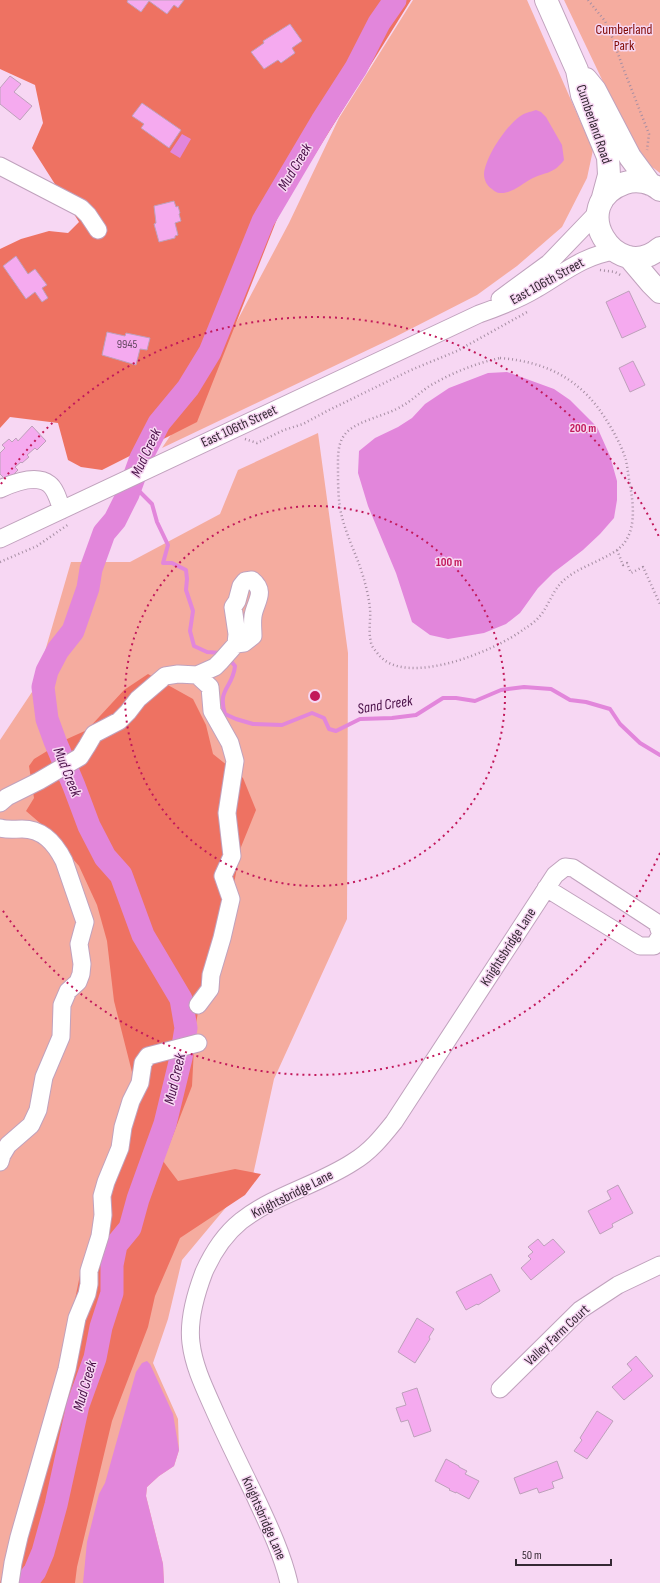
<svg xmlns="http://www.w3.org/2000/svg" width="660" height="1583" font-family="'Sofia Sans Condensed',sans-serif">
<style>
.green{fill:#f5ac9f}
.forest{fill:#ee7262}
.water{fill:#e286db}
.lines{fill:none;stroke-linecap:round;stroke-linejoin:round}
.stream{stroke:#e286db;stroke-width:4}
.river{stroke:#e286db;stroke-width:23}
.building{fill:#f5aaef;stroke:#bea0bb}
.minor-casing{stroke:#c0a2bd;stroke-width:19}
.major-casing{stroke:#c0a2bd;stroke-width:24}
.path{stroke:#a68ea3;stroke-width:2.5;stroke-dasharray:1 3;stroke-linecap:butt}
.minor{stroke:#fff;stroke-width:17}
.major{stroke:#fff;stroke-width:22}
.ring{fill:none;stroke:#c2185b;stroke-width:2;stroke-dasharray:2 4}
.labels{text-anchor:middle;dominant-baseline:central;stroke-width:3;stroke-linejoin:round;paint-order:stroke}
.number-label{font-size:12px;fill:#654963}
.park-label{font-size:14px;fill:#7f0a04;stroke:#f7d7f3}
.street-label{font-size:14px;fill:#352934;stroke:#f7d7f3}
.water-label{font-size:15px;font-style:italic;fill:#480e46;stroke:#f7d7f3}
.centre{fill:#c2185b;stroke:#f7d7f3;stroke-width:2}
.ring-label{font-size:12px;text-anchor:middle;font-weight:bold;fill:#c2185b;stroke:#f7d7f3;stroke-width:3;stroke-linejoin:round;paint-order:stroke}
</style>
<rect width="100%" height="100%" fill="#f7d7f3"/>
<!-- green -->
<path class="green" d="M413,0H527L593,150L587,178L562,227L517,266L477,295L395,337L162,448L199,393L289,223L339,118Z
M564,0H660V173L639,157Z
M318,433L348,653L347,919L274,1079L253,1175L182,1260L168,1319L153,1363L178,1419L179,1450L174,1466L159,1476L147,1487L146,1496L163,1564L164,1583H0V740L34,689L71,562H130L220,514L238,470Z"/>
<!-- forest -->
<path class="forest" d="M0,0H411L281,209L197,422L102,470L81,467L68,460L58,423L10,417L0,428V249L21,239L49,231L68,233L79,222L32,148L43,123L35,85L0,69Z
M148,674L193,699L206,725L213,754L243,778L256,810L241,847L231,899L207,962L195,1029L192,1086L163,1161L178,1181L235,1169L261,1174L245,1195L180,1238L155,1296L148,1327L112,1421L77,1567L75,1583H0L42,1449L57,1387L80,1275L126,1152L131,1116L132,1072L114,1001L107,941L97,905L79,866L47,829L26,811L34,798L29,766L34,759L67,739L87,730L124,690Z"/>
<!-- water -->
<path class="water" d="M536,110L541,112L546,117L562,145L564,160C554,174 545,172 531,179C522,184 511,194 500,193C497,193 494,191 492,189C487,186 484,180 484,174C486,156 505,128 519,117C524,113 530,112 536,110Z
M182,134L191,139L180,158L170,152Z
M507,372L554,389L570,400L597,427L610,456L617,481V500L614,518L600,534L583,550L553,573L538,588L520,613L506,624L484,633L448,639L430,635L412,622L396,573L368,506L358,473L359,451L375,438L398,427L412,418L425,404L449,388L488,373Z
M147,1361L150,1364L173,1414L179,1450L174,1466L159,1476L147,1487L146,1496L163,1564L164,1583H83L87,1542L99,1494L105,1483L136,1372L142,1363Z"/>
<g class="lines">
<!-- stream -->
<path class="stream" d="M131,486L138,490L152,504L157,522L168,545L163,563H172L186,570L187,579L186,590L193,611L190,631L194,646L207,652L221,653
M229,659L235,666C233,688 217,688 225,714L236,719L253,724L282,725L312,713L324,718L329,729L336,731L360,719L392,718L416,715L443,698H456L475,701L501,690L524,687L551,689L570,700L586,702L610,709L620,724L640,743L660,755"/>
<!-- river -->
<path class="river" d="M26,1583L35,1571L43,1552L56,1505L78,1405L95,1358L101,1327L112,1293V1265L116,1245L130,1228L138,1199L165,1124L181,1058L186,1028L181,999L143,935L121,875L105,857L89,826L74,786L55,741L47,719L43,687L47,671L58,650L73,631L88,588L91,569L104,533L115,520L128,494L141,458L159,423L188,388L210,352L263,221L322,121L356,68L379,23L395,0"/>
</g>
<!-- building -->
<path class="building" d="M128,0H184L178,8L174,5L167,14L149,1L141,12L127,2Z
M290,24L302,41L292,48L295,53L281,63L278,60L264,69L251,52L264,43L263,41Z
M10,76L21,84L14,92L32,106L20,120L0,104V88Z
M142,103L181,130L169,148L141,128L144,124L132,116Z
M174,201L176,207L178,206L180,213L179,214L181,221L175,223L178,235L175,236V238L159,242L154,224L156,223L154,206Z
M16,256L28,274L35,269L47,285L42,288L48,298L42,302L35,292L26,299L3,266Z
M629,291L646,327L622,338L606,302Z
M107,332L125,336L126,333L150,338L147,350L140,349L136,365L102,355Z
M633,361L645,385L630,392L619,368Z
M32,426L46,441L37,450L35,448L27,455L29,457L22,463L21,462L15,467L18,470L7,481L0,474V453L5,448L2,445L9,439L12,442L16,438L18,441Z
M618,1185L633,1213L612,1224L613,1227L600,1234L588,1211L611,1199L607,1191Z
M538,1239L544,1246L553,1239L565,1252L531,1280L521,1268L531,1259L528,1256L533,1252L528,1247Z
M491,1274L500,1291L478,1305L477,1304L466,1310L456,1292Z
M417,1318L434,1329L429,1337L430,1339L415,1363L398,1352Z
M636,1356L653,1376L624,1400L612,1387L632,1370L627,1364Z
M417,1388L431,1431L414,1437L408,1420L401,1422L396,1408L406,1405L402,1393Z
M597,1411L613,1421L587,1459L574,1451L582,1440L580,1438Z
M446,1459L459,1466V1467L467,1471L465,1474L479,1481L469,1499L456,1492V1493L449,1490L450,1489L435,1481Z
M557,1461L563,1478L552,1482L554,1488L539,1493L537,1488L520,1494L514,1478Z"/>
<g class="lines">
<!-- minor casing -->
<g class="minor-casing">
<path id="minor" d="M0,166L81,208L88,215L98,230
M500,299L549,263L598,212
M0,489C13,483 36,474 49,484C56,489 59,502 62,510
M0,539L479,314C499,307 518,300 536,289C562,274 584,255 615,251
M197,675L210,687L212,711L230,743L235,761L227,813L232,856L223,876L231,899L222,938L211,975L210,989L198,1005
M0,803L7,797L39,781L80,757L87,746L94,734L119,721L128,712L138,699L165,676L178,674L197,675L215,667L221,661L236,644L237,634L233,607L237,601L241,586L245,581L252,580C267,592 255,602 253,616C252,623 253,630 253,636L244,643L236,644
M0,828C7,830 14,829 22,829C43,829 55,843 64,861L85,922L79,944L82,964L81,974L78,982L68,991L62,1005L61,1037L44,1077L38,1110L31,1125L8,1145L2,1155L0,1162
M546,888L640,946H654L660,936
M500,1389L580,1310L618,1285L660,1265
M10,1583L13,1563L19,1537L67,1369L77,1318L87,1294L89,1284V1271L100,1236L103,1215L102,1196L106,1182L120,1148L123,1127L131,1101L140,1083L143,1063L148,1056L198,1043
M289,1583C282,1553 268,1524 255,1496C242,1469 228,1441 216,1414C206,1391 194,1368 191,1343C188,1320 196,1293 204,1272C212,1254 225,1234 241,1221C274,1195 318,1185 353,1162C370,1152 382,1137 394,1122L555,875L565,867L573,868L657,923L660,932"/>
</g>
<!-- major casing -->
<g class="major-casing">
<path id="major" d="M546,0L577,70L582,95L608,157L609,175L602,201
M586,79L595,90L630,157L650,184
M660,190C651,182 637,179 625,183C565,204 616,286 660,248
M629,257L651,283L660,292"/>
</g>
<!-- path -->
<path class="path" d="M588,0L605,21L613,39L622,65L649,134L647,150
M600,270L615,272L622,276
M500,358C548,362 582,380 607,421C614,432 622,447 626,460C627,466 628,472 629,479C633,501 639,534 617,550C600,562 578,567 563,581C552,591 549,606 539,617C535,622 529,626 524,629C497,650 405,689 378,654C375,650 371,646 371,642C368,632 371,619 370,609C369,598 366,586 363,576C357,556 347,537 342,517C338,502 338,485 338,470C338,457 337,443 346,433C358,420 386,416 402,406C413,400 422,390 433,384C454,372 477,363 500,358Z
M245,439L257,443L284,430L303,424L329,410L411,370L457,351L529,311
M617,550L623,565L627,563L631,573L643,567L660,604
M0,562L37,546L69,524"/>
<!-- minor -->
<use href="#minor" class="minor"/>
<!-- major -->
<use href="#major" class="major"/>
</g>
<!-- distance rings -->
<g class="ring">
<circle cx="315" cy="696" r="190"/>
<path d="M660 853A379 379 0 0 1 1 908M1 484A379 379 0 0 1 660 539"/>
</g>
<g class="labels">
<!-- number labels -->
<g class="number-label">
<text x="127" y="344">9945</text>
</g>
<!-- park labels -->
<g class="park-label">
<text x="624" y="29">Cumberland<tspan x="624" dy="16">Park</tspan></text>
</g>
<!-- street labels -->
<g class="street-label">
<text transform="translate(594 124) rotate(71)">Cumberland Road</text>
<text transform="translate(547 281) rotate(-29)">East 106th Street</text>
<text transform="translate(239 426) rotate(-25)">East 106th Street</text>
<text transform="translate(508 947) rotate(-57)">Knightsbridge Lane</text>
<text transform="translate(292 1194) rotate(-27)">Knightsbridge Lane</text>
<text transform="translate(557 1335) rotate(-43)">Valley Farm Court</text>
<text transform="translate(264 1518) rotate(66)">Knightsbridge Lane</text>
</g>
<!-- water labels -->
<g class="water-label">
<text transform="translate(295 167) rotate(-59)">Mud Creek</text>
<text transform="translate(146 453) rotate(-65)">Mud Creek</text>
<text transform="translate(385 705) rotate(-9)">Sand Creek</text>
<text transform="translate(67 772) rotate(68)">Mud Creek</text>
<text transform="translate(175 1079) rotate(-77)">Mud Creek</text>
<text transform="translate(85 1386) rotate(-74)">Mud Creek</text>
</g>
</g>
<circle cx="315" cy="696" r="6" class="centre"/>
<g class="ring-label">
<text x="583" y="432">200 m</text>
<text x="449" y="566">100 m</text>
</g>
<!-- scale -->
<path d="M516 1559v6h95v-6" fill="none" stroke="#352934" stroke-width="2"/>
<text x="522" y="1559" font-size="12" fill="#352934" stroke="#f7d7f3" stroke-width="3" paint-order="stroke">50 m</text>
</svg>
